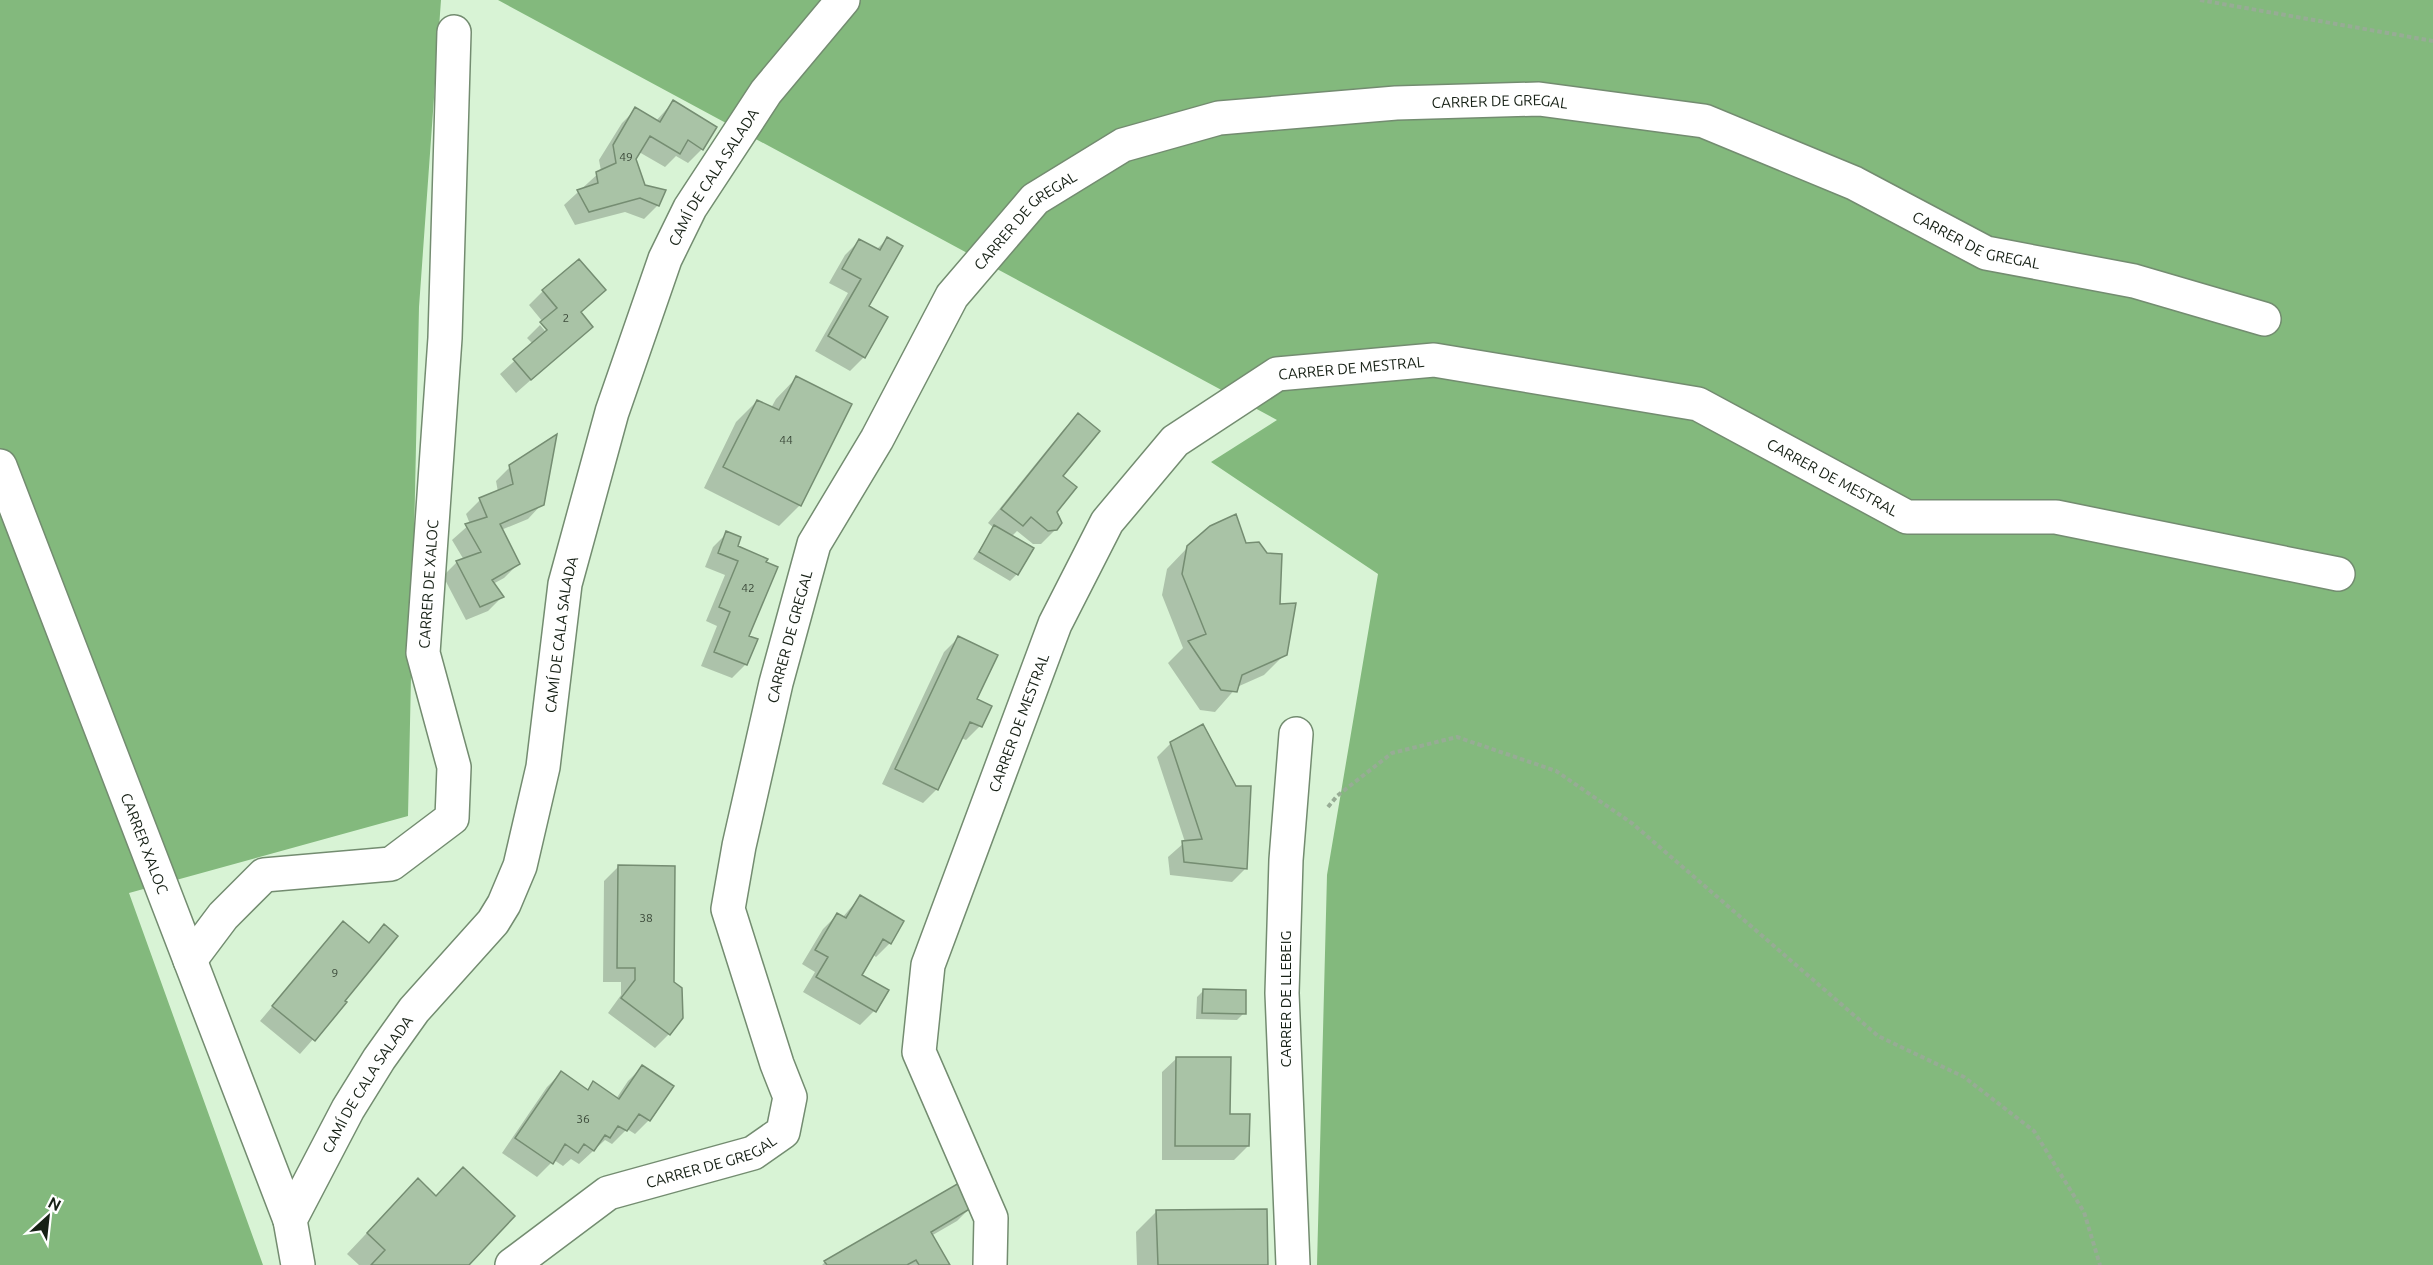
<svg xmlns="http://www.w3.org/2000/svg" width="2433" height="1265" font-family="Ubuntu,sans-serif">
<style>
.forest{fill:#83b97d}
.shadow{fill:#0003}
.building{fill:#a9c3a6;stroke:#758d72;stroke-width:1.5}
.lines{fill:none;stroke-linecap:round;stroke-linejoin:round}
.minor-casing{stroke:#738c70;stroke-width:36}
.path{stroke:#97ac95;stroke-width:4;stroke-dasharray:4.5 3;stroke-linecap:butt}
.minor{stroke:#fff;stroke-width:33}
.labels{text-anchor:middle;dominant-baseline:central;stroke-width:5;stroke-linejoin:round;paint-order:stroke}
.number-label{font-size:12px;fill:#3b4939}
.street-label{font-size:15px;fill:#162015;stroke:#fff}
</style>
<rect width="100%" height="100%" fill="#d8f3d5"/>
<!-- forest -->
<path class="forest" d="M0,0H441L419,307L408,816L129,893L263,1265H0Z
M498,0H2433V1265H1317L1327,875L1378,574L1211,462L1277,420Z"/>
<!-- shadow -->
<path class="shadow" d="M673,102L702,149L688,163L676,156L665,167L639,152L634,159L644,186L658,205L644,219L625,212L575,225L564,205L601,171L599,160L622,123L636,109L656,121Z
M887,239L867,307L864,357L850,371L815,351L848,293L829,283L845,255L859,241L876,250Z
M604,290L579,313L591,327L516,393L500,374L533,344L527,338L540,325L550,337L543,322L529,305L543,291Z
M796,378L800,505L779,526L704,488L736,422L757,401L771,408L776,399Z
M1078,415L1061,477L1055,512L1056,529L1041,544H1033L1017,531L1011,537L1017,574L1010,581L973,559L994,528L988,523L1064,429Z
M510,467L542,504L528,519L501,530L518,564L504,578L493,584L502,597L488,611L466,620L443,576L457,562L464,560L452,540L470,524L466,514L480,500L498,492L496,481Z
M727,533L736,547L766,560L747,637L746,664L732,678L701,666L717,626L706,621L725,575L705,567L713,547Z
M1245,544L1278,606L1285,654L1264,675L1237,687L1215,712L1200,710L1168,663L1183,648L1162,595L1167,569L1188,547Z
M958,638L975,700L990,707L980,726L966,740L961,738L937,789L923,803L882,784L944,652Z
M1171,743L1246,868L1232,882L1170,875L1168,857L1185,842L1157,757Z
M618,867L669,1034L655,1048L608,1013L621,995V982H603L604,881Z
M860,897L890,943L876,957L872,954L860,975L886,991L874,1011L860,1025L803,992L815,972L802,964L823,929L837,915L842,918Z
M343,923L367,944L384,926L343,1001L345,1003L300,1054L260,1021Z
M1203,991L1244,1013L1237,1020L1196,1019L1197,997Z
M1177,1058L1229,1116L1248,1146L1234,1160H1162V1072Z
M642,1067L672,1086L649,1120L635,1134L627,1129L612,1144L605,1140L579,1164L571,1159L563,1166L554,1160L537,1177L502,1153L547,1087L561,1073L586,1091L594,1083L616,1099L628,1081Z
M436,1197L467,1265H359L347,1254L397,1201Z
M971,1207L957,1221L931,1236L948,1265H822L825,1262Z
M1157,1211L1266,1265H1137L1136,1232Z"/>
<!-- building -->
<path class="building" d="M673,100L717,127L703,150L688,140L680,154L650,136L636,159L645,185L666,190L659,206L640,198L589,212L577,190L598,183L596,172L616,163L613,145L635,107L660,122Z
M887,237L903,246L869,306L888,317L865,358L828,336L861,279L842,269L859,239L880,250Z
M579,259L606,290L581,312L593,327L531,380L513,359L547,330L540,322L557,308L542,290Z
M796,376L852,404L801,506L723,467L757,400L779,410Z
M1078,413L1100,431L1063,476L1077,487L1057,512L1062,523L1057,530L1048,531L1031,517L1023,526L1001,509Z
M557,434L544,505L500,524L520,564L492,580L504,597L480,607L456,561L481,552L465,524L487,517L479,498L513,484L509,465Z
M1236,514L1246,543L1259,542L1267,553L1282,554L1280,604L1296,603L1287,655L1242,675L1237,692L1221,690L1188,641L1206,634L1182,574L1187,546L1210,526Z
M994,525L1034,548L1018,575L979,552Z
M726,531L741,537L738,546L768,559L766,562L778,567L749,636L758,639L747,665L714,652L730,612L719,607L738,561L718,553Z
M958,636L998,655L977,699L992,706L982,727L970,722L938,790L895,769Z
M1203,724L1236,786H1251L1247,869L1184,862L1182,841L1202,839L1170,742Z
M618,865L675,866L674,982L682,988L683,1018L670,1035L621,998L635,980V968H617Z
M860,895L904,921L891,944L883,939L862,975L889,990L876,1012L816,977L828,957L815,950L837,913L846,918Z
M343,921L369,943L384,924L398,936L345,1001L347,1002L315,1041L272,1006Z
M1203,989L1246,990V1014L1202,1013Z
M1176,1057H1231L1230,1114H1250L1249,1146H1175Z
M642,1065L674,1086L650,1121L639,1114L627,1131L618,1126L610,1138L605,1135L594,1151L584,1144L578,1153L565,1144L553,1164L515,1138L561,1071L588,1090L593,1081L619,1099Z
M463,1167L515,1216L469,1265H371L385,1250L367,1233L418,1178L436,1196Z
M959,1183L973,1207L931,1232L950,1265H919L916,1260L907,1265H827L824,1261Z
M1267,1209L1268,1265H1158L1156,1210Z"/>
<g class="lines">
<!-- minor casing -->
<g class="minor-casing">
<g id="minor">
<path id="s1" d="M0,466L290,1220"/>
<path id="s2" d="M190,960L223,916L264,875L391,864L452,818L454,767L423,653L445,338L454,32"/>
<path id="s3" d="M298,1265L290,1220L348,1109L379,1059L414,1010L493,922L504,904L520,866L543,767L565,584L612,412L665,259L690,208L766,92L843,0"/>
<path id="s4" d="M512,1265L608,1193L753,1153L783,1132L790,1097L777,1064L728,909L739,846L776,683L814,544L877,439L952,296L1035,199L1123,145L1219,118L1396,103L1539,99L1704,121L1854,183L1986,253L2134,281L2264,319"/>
<path id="s5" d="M990,1265L991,1218L919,1052L928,965L1055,624L1107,522L1175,441L1277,374L1434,360L1698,404L1907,517H2056L2338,574"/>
<path d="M1293,1265L1282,993L1286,860L1296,734"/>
</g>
</g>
<!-- path -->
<path class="path" d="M2200,0L2433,41
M1328,807L1337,796L1392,753L1457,737L1556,771L1633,824L1878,1036L1964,1077L2034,1131L2084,1212L2100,1265"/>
<!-- minor -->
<use href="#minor" class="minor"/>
</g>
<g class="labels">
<!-- number labels -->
<g class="number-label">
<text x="626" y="156">49</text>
<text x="566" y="317">2</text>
<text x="786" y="439">44</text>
<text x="748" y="587">42</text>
<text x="646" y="917">38</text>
<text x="335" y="972">9</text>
<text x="583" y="1118">36</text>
</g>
<!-- street labels -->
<g class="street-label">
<text stroke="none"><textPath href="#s4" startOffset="1812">CARRER DE GREGAL</textPath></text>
<text stroke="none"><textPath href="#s3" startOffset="1192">CAMÍ DE CALA SALADA</textPath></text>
<text stroke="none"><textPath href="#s4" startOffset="1306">CARRER DE GREGAL</textPath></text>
<text stroke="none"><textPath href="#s4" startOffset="2316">CARRER DE GREGAL</textPath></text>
<text stroke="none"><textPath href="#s5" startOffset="1096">CARRER DE MESTRAL</textPath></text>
<text stroke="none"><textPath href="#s5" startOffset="1600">CARRER DE MESTRAL</textPath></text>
<text stroke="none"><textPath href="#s2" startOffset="555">CARRER DE XALOC</textPath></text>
<text stroke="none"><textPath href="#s3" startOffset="706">CAMÍ DE CALA SALADA</textPath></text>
<text stroke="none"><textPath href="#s4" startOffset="820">CARRER DE GREGAL</textPath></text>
<text stroke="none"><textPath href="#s5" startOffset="574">CARRER DE MESTRAL</textPath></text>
<text stroke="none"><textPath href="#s1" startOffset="404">CARRER XALOC</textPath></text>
<text transform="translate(1285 999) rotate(-90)">CARRER DE LLEBEIG</text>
<text stroke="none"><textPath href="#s3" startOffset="202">CAMÍ DE CALA SALADA</textPath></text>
<text stroke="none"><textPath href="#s4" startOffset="228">CARRER DE GREGAL</textPath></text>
</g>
</g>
<!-- north arrow -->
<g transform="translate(48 1217) rotate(27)" stroke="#ffffff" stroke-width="4.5" paint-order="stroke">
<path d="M0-4.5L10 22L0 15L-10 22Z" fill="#162015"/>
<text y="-9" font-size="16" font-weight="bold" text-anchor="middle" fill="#162015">N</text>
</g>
</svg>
